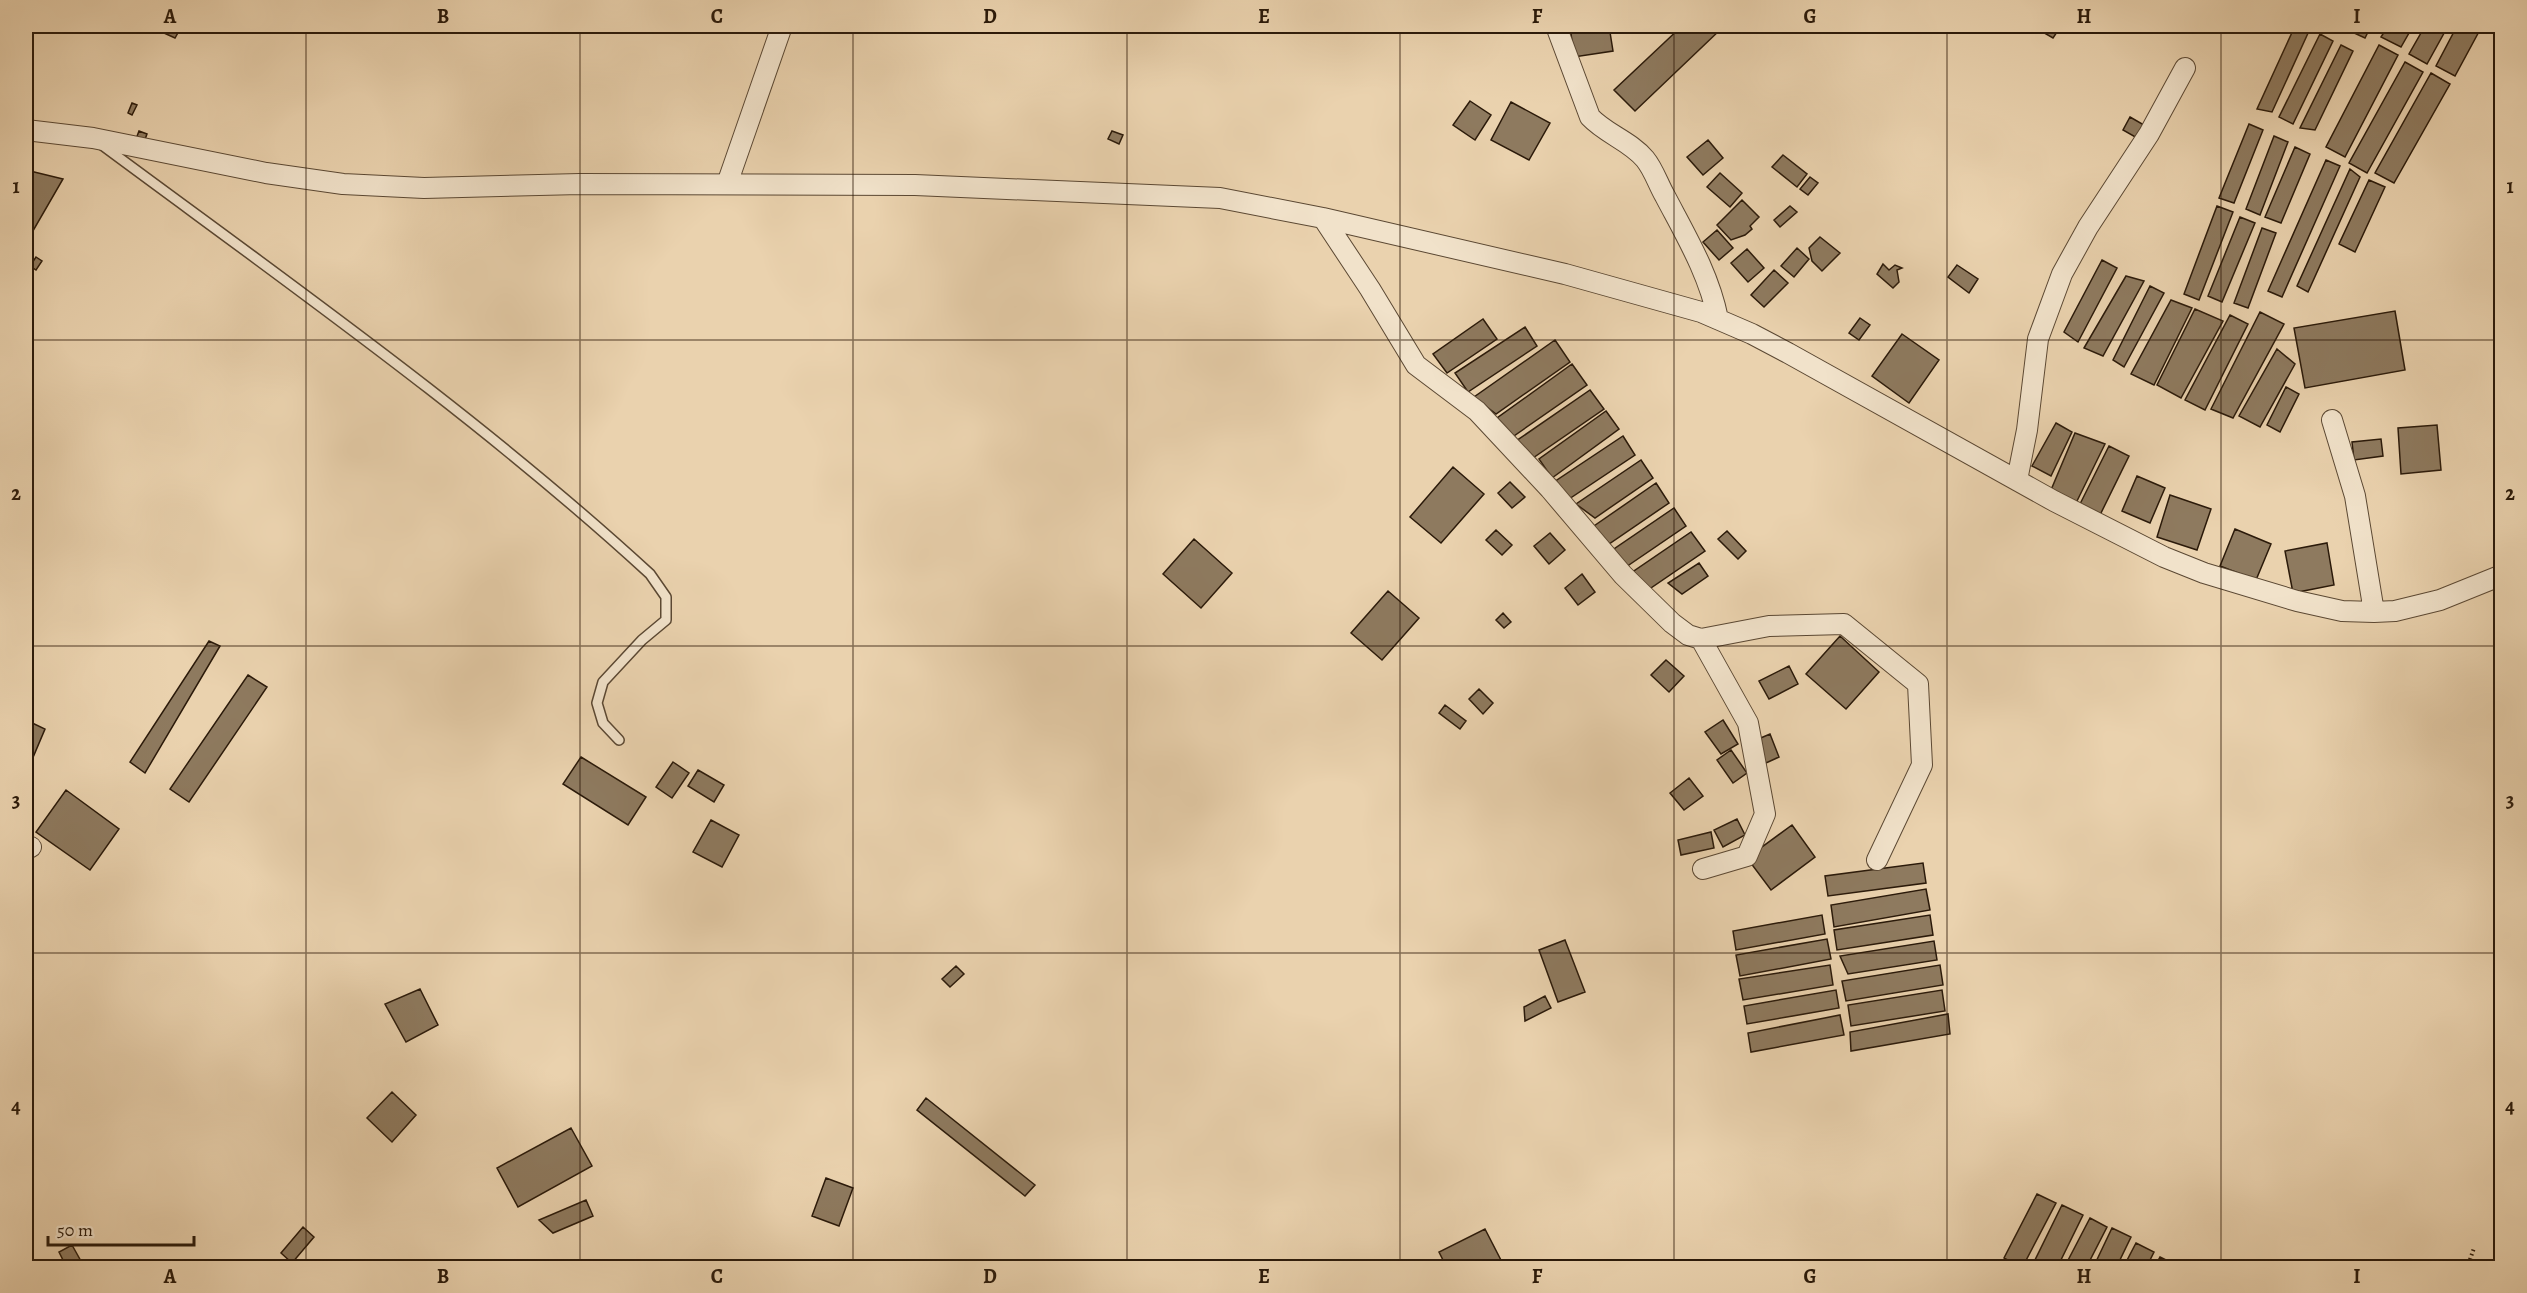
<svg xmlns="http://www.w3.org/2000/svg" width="2527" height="1293" font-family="Alegreya,serif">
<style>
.building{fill:#8e7a5f;stroke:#2b1a0a;stroke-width:1.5}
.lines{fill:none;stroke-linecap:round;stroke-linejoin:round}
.lane-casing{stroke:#5b4833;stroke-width:12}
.street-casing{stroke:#5b4833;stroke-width:22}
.path{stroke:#2b1a0a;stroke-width:4;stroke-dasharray:1.5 3;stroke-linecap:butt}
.lane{stroke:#f1e2ca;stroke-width:9}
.street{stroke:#f1e2ca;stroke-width:20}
.grid{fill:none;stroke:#2b1a0a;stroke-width:1.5;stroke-opacity:0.55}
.neatline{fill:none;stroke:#2b1a0a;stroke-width:2}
.grid-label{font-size:20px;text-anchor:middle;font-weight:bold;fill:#2b1a0a}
</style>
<rect width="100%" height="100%" fill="#ead2ae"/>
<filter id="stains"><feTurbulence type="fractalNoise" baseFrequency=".00333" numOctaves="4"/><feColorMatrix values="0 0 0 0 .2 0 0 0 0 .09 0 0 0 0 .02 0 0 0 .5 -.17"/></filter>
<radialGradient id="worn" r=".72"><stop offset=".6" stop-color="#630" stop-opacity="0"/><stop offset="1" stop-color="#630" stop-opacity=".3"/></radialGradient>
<!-- building -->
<path class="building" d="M165,26L179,31L175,38L164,33Z
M1570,26H1609L1613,51L1574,57Z
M1682,26H1720L1722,28L1635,111L1614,90Z
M2032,26H2061L2053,38Z
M2295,26L2309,31L2272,112L2257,109Z
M2352,26H2371L2365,38L2350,31Z
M2388,26H2413L2401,47L2381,37Z
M2425,26H2448L2427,64L2409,54Z
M2457,26H2482L2455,76L2436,66Z
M2320,34L2333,41L2293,124L2279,117Z
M2341,45L2353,51L2315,130L2300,128Z
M2379,45L2398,55L2345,157L2326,147Z
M2405,62L2423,72L2367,173L2349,163Z
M2431,73L2450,84L2394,183L2375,173Z
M1470,101L1491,115L1475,140L1453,125Z
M1511,102L1550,123L1529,160L1491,140Z
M132,103L137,105L132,115L128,113Z
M2130,117L2144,125L2137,138L2123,130Z
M2249,124L2263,130L2234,203L2219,198Z
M139,131L147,134L144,142L136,139Z
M1112,131L1123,135L1119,144L1108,139Z
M2274,136L2288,142L2260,215L2246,209Z
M1708,140L1723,158L1703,175L1687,157Z
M2295,147L2310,154L2281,223L2265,217Z
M1783,155L1807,174L1797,187L1772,167Z
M2326,160L2340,166L2282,297L2268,291Z
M2350,169L2360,177L2308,292L2297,286Z
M26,170L63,179L26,243Z
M1720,173L1742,193L1730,207L1707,187Z
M1810,177L1818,183L1808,195L1800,189Z
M2369,180L2385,187L2355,252L2339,244Z
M1742,200L1759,217L1750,226L1752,229L1745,235L1731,240L1717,225Z
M1790,206L1797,212L1780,227L1774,220Z
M2217,206L2233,212L2199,300L2184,294Z
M2240,217L2255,223L2222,302L2208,296Z
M2262,228L2276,233L2248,308L2234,303Z
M1717,230L1733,248L1719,260L1703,242Z
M1820,237L1840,253L1822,271L1812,261L1809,248Z
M1797,248L1809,259L1794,277L1781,266Z
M1747,249L1764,268L1748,282L1731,263Z
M36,257L42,261L36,270L30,266Z
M2102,260L2117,268L2078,342L2064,332Z
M1883,264L1889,270L1895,265L1902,268L1897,270L1899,282L1893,288L1877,274Z
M1957,265L1978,279L1969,293L1948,277Z
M1774,270L1788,283L1764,307L1751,295Z
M2126,276L2144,281L2103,356L2084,348Z
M2150,286L2164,293L2124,367L2113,360Z
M2171,300L2192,308L2154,385L2131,374Z
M2195,309L2223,321L2181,398L2157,385Z
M2395,311L2405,370L2305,388L2294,328Z
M2260,312L2284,324L2233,418L2211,409Z
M2230,315L2248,324L2205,410L2185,400Z
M1860,318L1870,325L1859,340L1849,333Z
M1483,319L1497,339L1447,373L1433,354Z
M1525,327L1537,346L1468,392L1455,373Z
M1902,334L1939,360L1909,403L1872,376Z
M1555,340L1570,362L1496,414L1474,397Z
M2277,349L2295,364L2260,427L2239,416Z
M1572,364L1587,385L1511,438L1497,418Z
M2286,387L2299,394L2280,432L2267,425Z
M1590,390L1604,409L1530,460L1516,441Z
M1606,411L1619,429L1552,478L1539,459Z
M2056,423L2072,432L2051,476L2032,466Z
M2437,425L2441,470L2401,474L2398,428Z
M2075,433L2105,444L2076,503L2051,490Z
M1623,436L1635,455L1566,501L1554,482Z
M2381,439L2383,456L2354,460L2352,442Z
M2109,446L2129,456L2100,515L2079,506Z
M1641,460L1653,478L1595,518L1576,504Z
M1453,467L1484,494L1441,543L1410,517Z
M2137,476L2165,488L2150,523L2122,511Z
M1510,482L1525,497L1512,508L1498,493Z
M1656,483L1669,503L1609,544L1591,528Z
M2170,495L2211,509L2197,550L2157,537Z
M1674,508L1686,526L1623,569L1611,551Z
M2235,529L2271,544L2256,580L2220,566Z
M1496,530L1512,545L1502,555L1486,540Z
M1727,531L1746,551L1738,559L1718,539Z
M1691,532L1705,551L1645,592L1631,573Z
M1550,533L1565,550L1549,564L1534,546Z
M1194,539L1232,573L1201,608L1163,574Z
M2327,543L2334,585L2293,593L2285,551Z
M1699,563L1708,576L1682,594L1668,583Z
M1582,574L1595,592L1578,605L1565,588Z
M1388,591L1419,618L1382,660L1351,633Z
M1503,613L1511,622L1504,628L1496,620Z
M1840,636L1879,672L1846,709L1806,674Z
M209,641L220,646L145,773L130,762Z
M1666,660L1684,676L1669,692L1651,675Z
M1789,666L1798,684L1769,699L1759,681Z
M248,675L267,687L189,802L170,789Z
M1479,689L1493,703L1483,714L1469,699Z
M1445,705L1466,721L1460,729L1439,713Z
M26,720L45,729L26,774Z
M1723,720L1738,744L1721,754L1705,732Z
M1770,734L1779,757L1766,763L1756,740Z
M1731,750L1747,773L1733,783L1717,760Z
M581,757L646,797L628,825L563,784Z
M673,762L689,773L672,798L656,787Z
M698,770L724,785L714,802L688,786Z
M1689,778L1703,796L1684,810L1670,793Z
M66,790L119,829L90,870L36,832Z
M1737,819L1745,835L1723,847L1714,830Z
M711,820L739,835L722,867L693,852Z
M1792,825L1815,857L1771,890L1747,858Z
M1711,832L1714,848L1681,855L1678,840Z
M1923,863L1926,883L1828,896L1825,876Z
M1926,889L1930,910L1834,927L1831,905Z
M1822,915L1825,934L1736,950L1733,931Z
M1930,915L1933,935L1837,950L1834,930Z
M1827,939L1831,959L1740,976L1736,955Z
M1565,940L1585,992L1558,1002L1539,950Z
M1934,941L1937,960L1848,974L1840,956Z
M1830,965L1833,985L1743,1000L1739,979Z
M1940,965L1943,985L1846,1001L1842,981Z
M956,966L964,974L950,987L942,979Z
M420,989L438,1025L406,1042L385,1004Z
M1836,990L1839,1008L1747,1024L1744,1006Z
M1942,990L1945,1011L1851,1026L1848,1005Z
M1545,996L1551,1008L1525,1021L1524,1007Z
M1948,1014L1950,1034L1851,1051L1850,1032Z
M1840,1015L1844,1035L1751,1052L1748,1033Z
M392,1092L416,1115L392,1142L367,1118Z
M926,1098L1035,1185L1025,1196L917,1110Z
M571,1128L592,1166L518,1207L497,1168Z
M826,1178L853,1188L839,1226L812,1216Z
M2037,1194L2056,1203L2022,1268L2004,1258Z
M586,1200L593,1216L553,1233L539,1220Z
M2062,1205L2083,1215L2057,1268H2031Z
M2090,1218L2107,1227L2086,1268H2064Z
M303,1227L314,1237L292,1263L281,1253Z
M2112,1228L2131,1237L2116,1268H2093Z
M1485,1229L1505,1268H1447L1439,1252Z
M2136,1243L2154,1252L2146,1268H2123Z
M72,1245L82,1263L73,1268H67L59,1252Z
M2160,1257L2180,1267L2154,1268Z
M54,1260L58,1268H41Z"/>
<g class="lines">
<!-- lane casing -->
<g class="lane-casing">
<path id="lane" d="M102,145C288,283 479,417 650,574L666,597V620L642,640L603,682L597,703L603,723L619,740"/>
</g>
<!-- street casing -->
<g class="street-casing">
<path id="street" d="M1556,26L1590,117C1606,134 1630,141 1645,159C1654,170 1658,184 1665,196C1686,236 1709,274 1718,319
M26,130L93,138L266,173L343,184L424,188L580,184L915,185L1220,198L1323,218L1565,274L1701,312L1752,334L1788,353L2054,501L2164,557L2204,573L2297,601L2342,611L2374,612L2395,611L2440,600L2502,575
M727,184L782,26
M1323,218L1370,289L1416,365L1477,411L1550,489L1623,575L1672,623L1688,635L1701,639L1769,626L1844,624L1918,684L1922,765L1877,860
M2332,420L2355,496L2374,612
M2017,480L2027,430L2038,339L2062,274L2088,227L2149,134L2185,68
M1701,639L1748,723L1765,814L1747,856L1703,869
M26,849L31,847"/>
</g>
<!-- path -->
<path class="path" d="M2467,1268L2474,1248"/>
<!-- lane -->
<use href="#lane" class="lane"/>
<!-- street -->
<use href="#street" class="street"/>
</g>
<!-- grid -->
<path class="grid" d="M306,26V1268M580,26V1268M853,26V1268M1127,26V1268M1400,26V1268M1674,26V1268M1947,26V1268M2221,26V1268M26,340H2502M26,646H2502M26,953H2502"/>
<!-- margin -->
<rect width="2527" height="1293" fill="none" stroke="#ead2ae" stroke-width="66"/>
<!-- scale -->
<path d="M48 1236v9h146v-9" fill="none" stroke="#2b1a0a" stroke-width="3"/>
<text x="57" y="1236" font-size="18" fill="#2b1a0a" stroke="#f1e2ca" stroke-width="4.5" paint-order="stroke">50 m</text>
<rect x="33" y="33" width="2461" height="1227" class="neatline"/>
<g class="grid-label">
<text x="170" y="23">A</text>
<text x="443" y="23">B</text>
<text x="717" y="23">C</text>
<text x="990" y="23">D</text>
<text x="1264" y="23">E</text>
<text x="1537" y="23">F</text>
<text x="1810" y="23">G</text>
<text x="2084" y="23">H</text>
<text x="2357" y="23">I</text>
<text x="16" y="193">1</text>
<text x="2510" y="193">1</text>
<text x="16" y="500">2</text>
<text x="2510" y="500">2</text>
<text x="16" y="807">3</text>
<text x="2510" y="807">3</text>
<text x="16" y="1113">4</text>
<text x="2510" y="1113">4</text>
<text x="170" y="1283">A</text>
<text x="443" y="1283">B</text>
<text x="717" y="1283">C</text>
<text x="990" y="1283">D</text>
<text x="1264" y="1283">E</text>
<text x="1537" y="1283">F</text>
<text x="1810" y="1283">G</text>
<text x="2084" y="1283">H</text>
<text x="2357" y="1283">I</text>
</g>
<rect width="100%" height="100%" filter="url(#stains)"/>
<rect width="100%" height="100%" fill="url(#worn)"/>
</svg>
